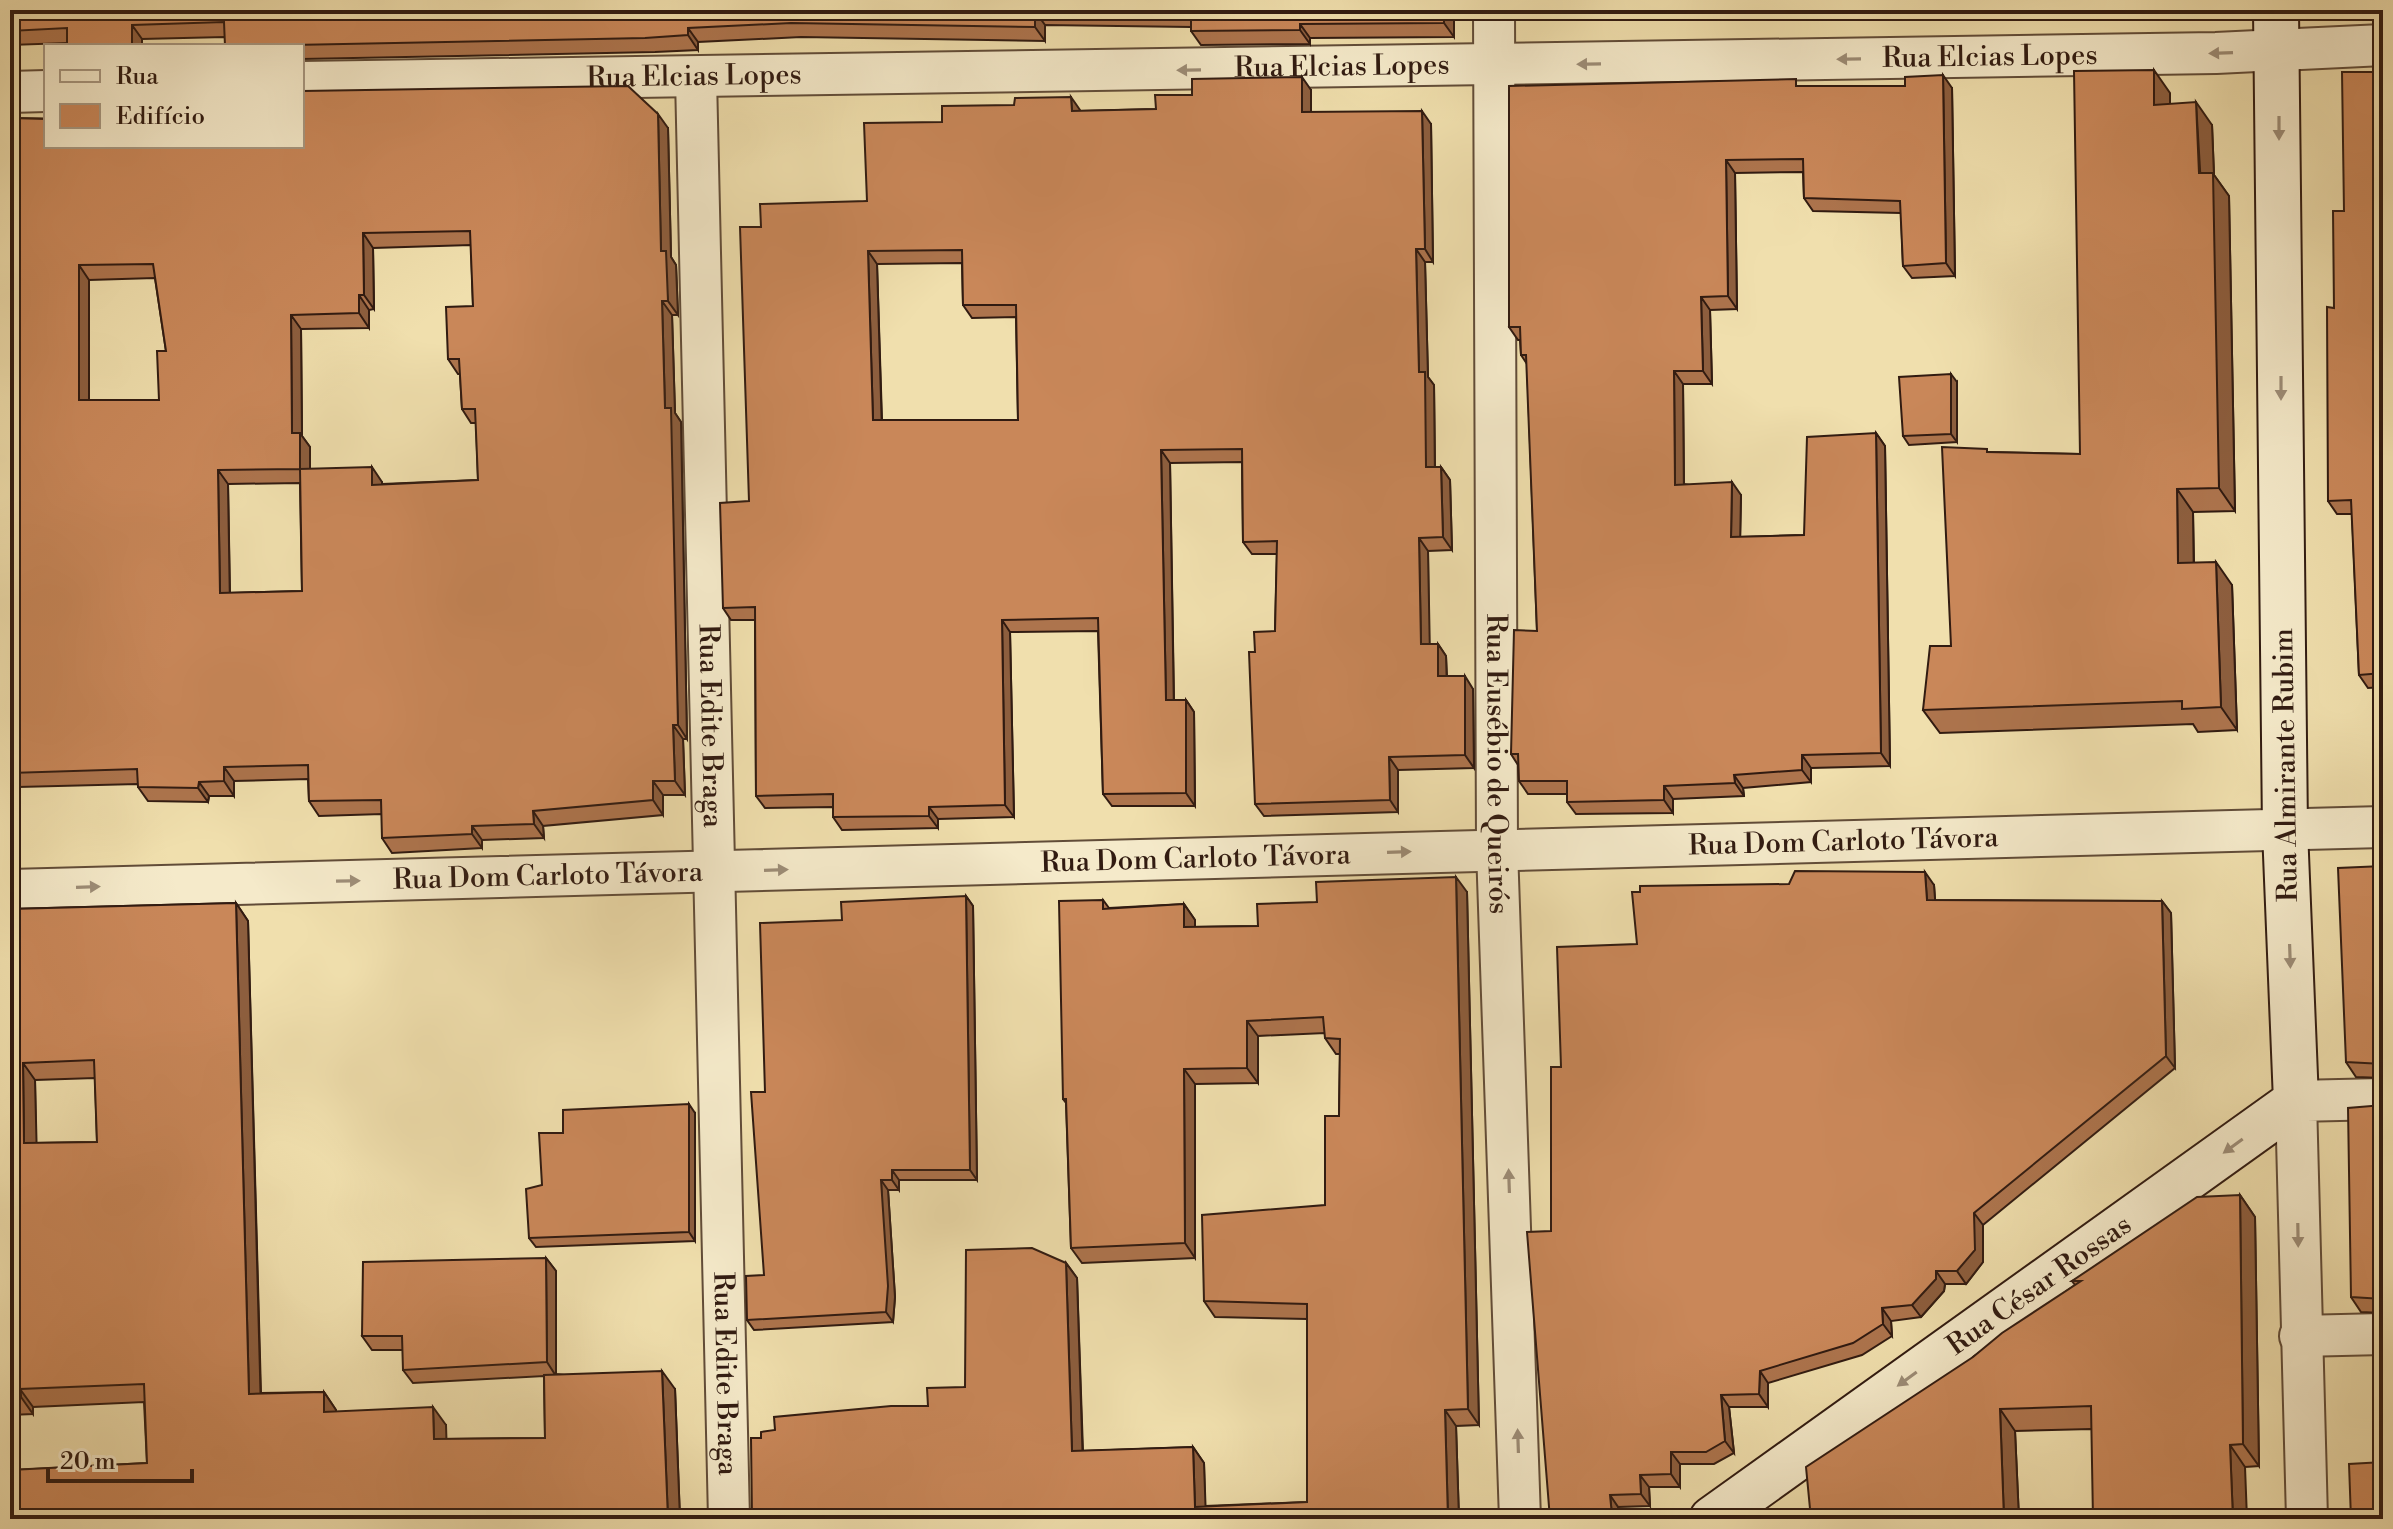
<svg xmlns="http://www.w3.org/2000/svg" width="2393" height="1529" font-family="'Libre Bodoni',serif">
<style>
.lines{fill:none;stroke-linecap:round;stroke-linejoin:round}
.street-casing{stroke:#614c38;stroke-width:44}
.secondary-casing{stroke:#311b11;stroke-width:48}
.street{stroke:#f5eaca;stroke-width:40}
.secondary{stroke:#f5eaca;stroke-width:44}
.wall{fill:#ad744d;stroke:#311b11;stroke-width:2;fill-rule:evenodd}
.shaded-wall{fill:#8d5e3e;stroke:#311b11;stroke-width:2}
.building{fill:#c98759;stroke:#311b11;stroke-width:2;fill-rule:evenodd}
.oneway{fill:#9d8d77}
.labels{text-anchor:middle;dominant-baseline:central;stroke-width:8;stroke-linejoin:round;paint-order:stroke}
.street-label{font-size:28px;fill:#311b11;stroke:#f5eaca}
</style>
<rect width="100%" height="100%" fill="#f0dfad"/>
<filter id="stains"><feTurbulence type="fractalNoise" baseFrequency=".0025" numOctaves="4"/><feColorMatrix values="0 0 0 0 .2 0 0 0 0 .09 0 0 0 0 .02 0 0 0 .5 -.17"/></filter>
<radialGradient id="worn" r=".72"><stop offset=".6" stop-color="#630" stop-opacity="0"/><stop offset="1" stop-color="#630" stop-opacity=".3"/></radialGradient>
<g class="lines">
<!-- street casing -->
<g class="street-casing">
<g id="street">
<path id="s1" d="M1494,10L1497,849L1520,1519"/>
<path id="s2" d="M696,78L729,1519"/>
<path id="s3" d="M302,82L2216,53L2383,45"/>
<path d="M10,92L46,91"/>
<path id="s4" d="M10,890L2383,827"/>
<path d="M2300,1336L2383,1334"/>
<path d="M2307,1519L2296,1101L2383,1099"/>
</g>
</g>
<!-- secondary casing -->
<g class="secondary-casing">
<g id="secondary">
<path id="s5" d="M1712,1519L2296,1101L2285,830L2276,10"/>
</g>
</g>
<!-- street -->
<use href="#street" class="street"/>
<!-- secondary -->
<use href="#secondary" class="secondary"/>
</g>
<!-- wall -->
<path class="wall" d="M10,10H1454V37L1310,38V44L1201,45L1191,31V27L1045,25V41L801,37L698,42V50L655,52L302,59V46H225V37L142,39V46H67V43L10,45Z
M1549,10H1615V15H1553Z
M2383,72V687L2368,688L2359,675L2352,514H2337L2328,501L2334,308L2344,211Z
M1800,86L1952,88L1955,276L1912,278L1903,266L1901,213L1813,211L1804,198L1803,172L1735,173L1737,309L1710,310L1712,384H1683L1684,484L1741,495L1740,537L1804,535L1876,433L1885,446L1890,766L1811,768V782L1743,788L1744,796L1673,799V813L1576,814L1567,802V794H1528L1519,781L1518,765L1511,754L1537,631L1527,364L1521,355L1520,340H1518L1509,327Z
M1311,90V112L1431,124L1433,262H1425L1428,377L1434,385L1435,467H1441L1450,480L1452,550L1428,551L1429,644H1438L1446,656L1447,676L1473,689L1474,768L1398,770V812L1264,816L1255,804V652L1275,631L1277,554H1252L1243,542L1242,462L1170,463L1174,700H1186L1194,712L1195,806H1112L1103,794L1098,631L1010,632L1014,817L938,819V828L842,830L833,817V807L765,808L756,796L755,620H731L723,608L749,501L761,227L867,201L942,122L1080,111L1156,109L1192,95ZM962,263L963,305L972,318L1016,317L1018,420H882L877,264Z
M2170,93V104L2212,125L2214,175L2229,196L2235,511L2193,512L2194,563L2232,585L2237,730L2198,732L2193,724L1940,733L1923,710L1951,646L1989,452L2080,454Z
M10,118L668,128L671,257L676,265L678,315H672L675,413L681,422L687,739H683L685,795H663V815L543,826L544,838L482,840V848L392,853L382,838V814L319,816L309,801L308,779L234,781V796H209L208,802L148,801L138,787V784L18,787L10,775ZM471,245L473,306L448,359L458,374H460L462,409L471,423H476L478,480L382,484V482L310,469V447L302,436L301,329L369,328V310L374,309L373,248ZM155,278L166,351L159,400H89V280ZM300,483L302,591L230,593L228,484Z
M1957,382V442L1909,445L1903,436Z
M2383,866V1078L2356,1077L2346,1062Z
M1934,885L1935,900L2162,901L2171,913L2175,1068L1983,1225V1262L1966,1284H1945L1944,1291L1921,1317L1891,1321L1892,1336L1862,1355L1768,1383V1407H1729L1734,1453L1714,1464H1680V1487H1649L1650,1506L1618,1507L1620,1519H1550L1551,1231L1561,1067L1637,944Z
M1467,892L1479,1425L1456,1426L1459,1519H752L761,1438L928,1406L965,1387L1066,1263L1077,1278L1083,1451L1193,1447L1204,1463L1205,1506L1307,1502V1319L1215,1317L1204,1301L1325,1205L1339,1116L1340,1054H1336L1325,1038V1033L1258,1036V1083L1195,1084V1258L1082,1263L1071,1248L1066,1103L1063,1099L1103,900L1109,908L1184,904L1195,920V927L1258,926L1317,902Z
M966,896L973,906L977,1180H899V1190H888L895,1297L893,1322L754,1330L747,1320L764,1275L765,1092Z
M236,903L248,921L261,1393L324,1392L336,1410V1412L446,1425V1439L545,1438L544,1376L413,1383L403,1370V1350H372L362,1336L546,1258L556,1271V1374L675,1389L680,1519H10V1424L14,1470L147,1463L144,1402L33,1407V1414L10,1415V909ZM95,1078L97,1142L36,1143L35,1080Z
M2383,1105V1313L2361,1312L2351,1297Z
M695,1113V1241L536,1247L529,1238L542,1185L563,1133Z
M2240,1195L2255,1217L2259,1466L2245,1467L2091,1429L2015,1431L2019,1519L1973,1357L2075,1285L2072,1281Z"/>
<!-- shaded-wall -->
<path class="shaded-wall" d="M1444,10H1454V37L1444,23Z
M1035,11L1045,25V41L1035,27Z
M1300,24L1310,38V44L1300,30Z
M132,25L142,39V46H132Z
M688,28L698,42V50L688,35Z
M2154,70L2170,93V128L2154,105Z
M1943,75L1952,88L1955,276L1946,263Z
M1302,77L1311,90V125L1302,112Z
M1071,97L1080,110V123L1072,111Z
M2196,102L2212,125L2214,175L2229,196L2235,511L2219,488Z
M1422,111L1431,124L1433,262L1425,249Z
M658,114L668,128L671,257L676,265L678,315L668,301L661,251Z
M1726,160L1735,173L1737,309L1728,296Z
M363,233L373,248L374,309L364,295Z
M1416,249L1425,262L1428,377L1434,385L1435,480L1426,467L1419,372Z
M868,251L877,264L882,432L873,420Z
M79,265L89,280V414L79,400Z
M359,295L369,310V328L359,313Z
M1701,297L1710,310L1712,384L1703,371Z
M662,301L672,315L675,413L681,422L687,739L678,725L665,408Z
M291,315L301,329L302,436L310,447V483L300,469L292,433Z
M1674,371L1683,384L1684,498L1675,485Z
M1951,374L1957,382V442L1951,434Z
M1876,433L1885,446L1890,766L1881,753Z
M1161,450L1170,463L1174,713L1166,700Z
M372,467L382,482V499L372,485Z
M1441,467L1450,480L1452,550L1443,537Z
M218,470L228,484L230,607L220,593Z
M1732,482L1741,495L1740,550L1731,537Z
M2177,489L2193,512L2194,586L2178,563Z
M1419,538L1428,551L1430,657L1421,644Z
M2216,562L2232,585L2237,730L2221,707Z
M1002,620L1010,632L1014,817L1005,805Z
M1438,644L1446,656L1447,689L1438,676Z
M1465,676L1473,689L1474,768L1465,755Z
M1186,700L1194,712L1195,806L1186,793Z
M673,725L683,739L685,795L675,781Z
M1802,755L1811,768V782L1802,770Z
M1389,757L1398,770V812L1390,800Z
M224,767L234,781V796L224,781Z
M1734,775L1743,788L1744,796L1735,783Z
M653,781L663,795V815L653,800Z
M199,782L209,796L208,802L198,788Z
M1664,786L1673,799V813L1664,800Z
M929,807L938,819V828L929,816Z
M533,811L543,826L544,838L534,824Z
M472,826L482,840V848L472,834Z
M1925,872L1934,885L1936,912L1927,900Z
M1456,877L1467,892L1479,1425L1468,1409Z
M966,896L973,906L977,1180L970,1170Z
M2162,901L2171,913L2175,1068L2166,1056Z
M236,903L248,921L261,1411L249,1394Z
M1184,904L1195,920V943L1184,927Z
M1247,1021L1258,1036V1083L1247,1068Z
M23,1063L35,1080L37,1161L24,1143Z
M1184,1069L1195,1084V1258L1185,1243Z
M689,1104L695,1113V1241L689,1232Z
M892,1170L899,1180V1190L892,1180Z
M881,1180L888,1190L895,1297L893,1322L886,1312Z
M2240,1195L2255,1217L2259,1466L2243,1444Z
M1974,1213L1983,1225V1262L1966,1284L1957,1271Z
M546,1258L556,1271V1376L547,1362Z
M1066,1263L1077,1278L1083,1467L1072,1451Z
M1936,1271L1945,1284L1944,1291L1921,1317L1912,1305Z
M1882,1308L1891,1321L1892,1336L1883,1324Z
M662,1371L675,1389L680,1519H668Z
M1760,1371L1768,1383V1407L1759,1394Z
M20,1389L33,1407V1414L21,1397Z
M324,1392L336,1410L337,1430L324,1412Z
M1721,1395L1729,1407L1734,1453L1725,1441Z
M433,1407L446,1425L447,1457L434,1439Z
M2000,1409L2015,1431L2019,1519H2004Z
M1445,1410L1456,1426L1459,1519H1448Z
M10,1424L15,1488L10,1481Z
M2230,1445L2245,1467L2247,1519H2233Z
M1193,1447L1204,1463L1206,1519L1195,1507Z
M1671,1452L1680,1464V1487L1671,1474Z
M1640,1475L1649,1487L1650,1506L1641,1494Z
M1610,1495L1618,1507L1620,1519H1614L1612,1515Z"/>
<!-- building -->
<path class="building" d="M10,10H1444V23L1300,24V30L1191,31V13L1035,11V27L791,23L688,28V35L645,38L292,45L288,46H225L224,22L132,25V46H67V28L10,31Z
M2154,70V105L2196,102L2199,173H2213L2219,488L2177,489L2178,563L2216,562L2221,707L2182,709V701L1923,710L1930,646H1951L1942,447L1987,449V452L2080,454L2074,71Z
M2342,72H2383V673L2359,675L2351,500L2328,501L2327,307L2334,308L2333,211H2344Z
M1943,75L1946,263L1903,266L1900,201L1804,198L1803,159L1726,160L1728,296L1701,297L1703,371H1674L1675,485L1732,482L1731,537L1804,535L1807,437L1876,433L1881,753L1802,755V770L1734,775L1735,783L1664,786V800L1567,802V781H1519L1518,754H1511L1514,630L1537,631L1526,355H1521L1520,327H1509V86L1796,79V86H1905V77Z
M1302,77V112L1422,111L1425,249H1416L1419,372H1425L1426,467H1441L1443,537L1419,538L1421,644H1438V676H1465V755L1389,757L1390,800L1255,804L1249,652H1255L1254,632L1275,631L1277,541L1243,542L1242,449L1161,450L1166,700H1186V793L1103,794L1098,618L1002,620L1005,805L929,807V816L833,817V794L756,796L755,607L723,608L720,503L749,501L740,227H761L760,204L867,201L864,123L942,122V106L1014,105L1015,98L1071,97L1072,111L1156,109L1155,95H1192V79ZM962,250L963,305H1016L1018,420H873L868,251Z
M628,86L658,114L661,251H666L668,301H662L665,408H671L678,725H673L675,781H653V800L533,811L534,824L472,826V834L382,838L381,800L309,801L308,765L224,767V781L199,782L198,788L138,787L137,769L10,773V118L46,119V146H302V91ZM470,231L473,306L446,307L448,359H459L462,409H475L478,480L372,485V467L300,469V433H292L291,315L359,313V295H364L363,233ZM153,264L166,351H157L159,400H79V265ZM300,469L302,591L220,593L218,470Z
M1951,374V434L1903,436L1899,377Z
M2383,866V1064L2346,1062L2338,868Z
M1795,871L1925,872L1927,900L2162,901L2166,1056L1974,1213L1975,1250L1957,1271H1936V1279L1912,1305L1882,1308L1883,1324L1853,1343L1760,1371L1759,1394L1721,1395L1725,1441L1706,1452H1671V1474L1640,1475L1641,1494L1610,1495L1612,1515L1550,1519L1527,1232L1551,1231V1067H1561L1557,947L1637,944L1632,892H1640V886L1789,884Z
M1456,877L1468,1409L1445,1410L1448,1519H752L751,1438H761V1432L775,1430L774,1417L891,1406H928L927,1388L965,1387L966,1250L1032,1248L1066,1263L1072,1451L1193,1447L1195,1507L1307,1502V1304L1204,1301L1202,1215L1325,1205V1116H1339L1340,1039L1325,1038L1323,1017L1247,1021V1068L1184,1069L1185,1243L1071,1248L1066,1099H1063L1059,901L1103,900V909L1184,904V927L1258,926L1257,904L1317,902L1316,882Z
M966,896L970,1170H892V1180H881L888,1286L886,1312L747,1320L746,1276L764,1275L751,1092H765L760,923L842,920L841,902Z
M236,903L249,1394L324,1392V1412L433,1407L434,1439L545,1438L544,1375L662,1371L668,1519H10V1470L147,1463L144,1384L20,1389L21,1397H10V909ZM94,1060L97,1142L24,1143L23,1063Z
M689,1104V1232L529,1238L526,1189L542,1185L539,1133H563V1110Z
M2383,1105V1299L2351,1297L2348,1108Z
M2240,1195L2243,1444L2230,1445L2233,1519H2093L2091,1406L2000,1409L2004,1519H1811L1806,1467L1973,1357L2002,1333L2081,1281H2072L2197,1197Z
M546,1258L547,1362L403,1370L402,1336H362L363,1262Z
M2383,1462V1519H2351L2349,1464Z"/>
<!-- one-way arrows -->
<defs><path id="oneway-solid" d="M-6-.8H1V-3.2L6.5 0L1 3.2V.8H-6Z" transform="scale(2)"/></defs>
<g class="oneway">
<use href="#oneway-solid" transform="translate(2221 53) rotate(178)"/>
<use href="#oneway-solid" transform="translate(1849 59) rotate(179)"/>
<use href="#oneway-solid" transform="translate(1589 64) rotate(179)"/>
<use href="#oneway-solid" transform="translate(1189 70) rotate(179)"/>
<use href="#oneway-solid" transform="translate(2279 128) rotate(90)"/>
<use href="#oneway-solid" transform="translate(2281 388) rotate(90)"/>
<use href="#oneway-solid" transform="translate(1399 852) rotate(-2)"/>
<use href="#oneway-solid" transform="translate(776 870) rotate(-2)"/>
<use href="#oneway-solid" transform="translate(348 881) rotate(-1)"/>
<use href="#oneway-solid" transform="translate(88 887) rotate(-2)"/>
<use href="#oneway-solid" transform="translate(2290 956) rotate(88)"/>
<use href="#oneway-solid" transform="translate(2233 1146) rotate(144)"/>
<use href="#oneway-solid" transform="translate(1509 1181) rotate(-92)"/>
<use href="#oneway-solid" transform="translate(2298 1235) rotate(89)"/>
<use href="#oneway-solid" transform="translate(1907 1379) rotate(144)"/>
<use href="#oneway-solid" transform="translate(1518 1441) rotate(-92)"/>
</g>
<g class="labels">
<!-- street labels -->
<g class="street-label">
<text stroke="none"><textPath href="#s3" startOffset="1688">Rua Elcias Lopes</textPath></text>
<text stroke="none"><textPath href="#s3" startOffset="1040">Rua Elcias Lopes</textPath></text>
<text stroke="none"><textPath href="#s3" startOffset="392">Rua Elcias Lopes</textPath></text>
<text stroke="none"><textPath href="#s2" startOffset="648">Rua Edite Braga</textPath></text>
<text stroke="none"><textPath href="#s1" startOffset="754">Rua Eusébio de Queirós</textPath></text>
<text transform="translate(2286 765) rotate(-91)">Rua Almirante Rubim</text>
<text stroke="none"><textPath href="#s4" startOffset="1834">Rua Dom Carloto Távora</textPath></text>
<text stroke="none"><textPath href="#s4" startOffset="1186">Rua Dom Carloto Távora</textPath></text>
<text stroke="none"><textPath href="#s4" startOffset="538">Rua Dom Carloto Távora</textPath></text>
<text stroke="none"><textPath href="#s5" startOffset="402">Rua César Rossas</textPath></text>
<text stroke="none"><textPath href="#s2" startOffset="1296">Rua Edite Braga</textPath></text>
</g>
</g>
<!-- margin -->
<rect width="2393" height="1529" fill="none" stroke="#f0dfad" stroke-width="40"/>
<rect x="12" y="12" width="2369" height="1505" fill="none" stroke="#311b11" stroke-width="4"/>
<rect x="20" y="20" width="2353" height="1489" fill="none" stroke="#311b11" stroke-width="2"/>
<!-- legend -->
<rect x="44" y="44" width="260" height="104" fill="#f5eaca" stroke="#a79780" stroke-width="2"/>
<rect x="60" y="70" width="40" height="12" fill="#f5eaca" stroke="#a79780" stroke-width="2"/>
<text x="116" y="84" font-size="24" fill="#311b11">Rua</text>
<rect x="60" y="104" width="40" height="24" fill="#c98759" stroke="#a79780" stroke-width="2"/>
<text x="116" y="124" font-size="24" fill="#311b11">Edifício</text>
<!-- scale -->
<path d="M48 1469v12h144v-12" fill="none" stroke="#311b11" stroke-width="4"/>
<text x="60" y="1469" font-size="24" fill="#311b11" stroke="#f5eaca" stroke-width="6" paint-order="stroke">20 m</text>
<rect width="100%" height="100%" filter="url(#stains)"/>
<rect width="100%" height="100%" fill="url(#worn)"/>
</svg>
